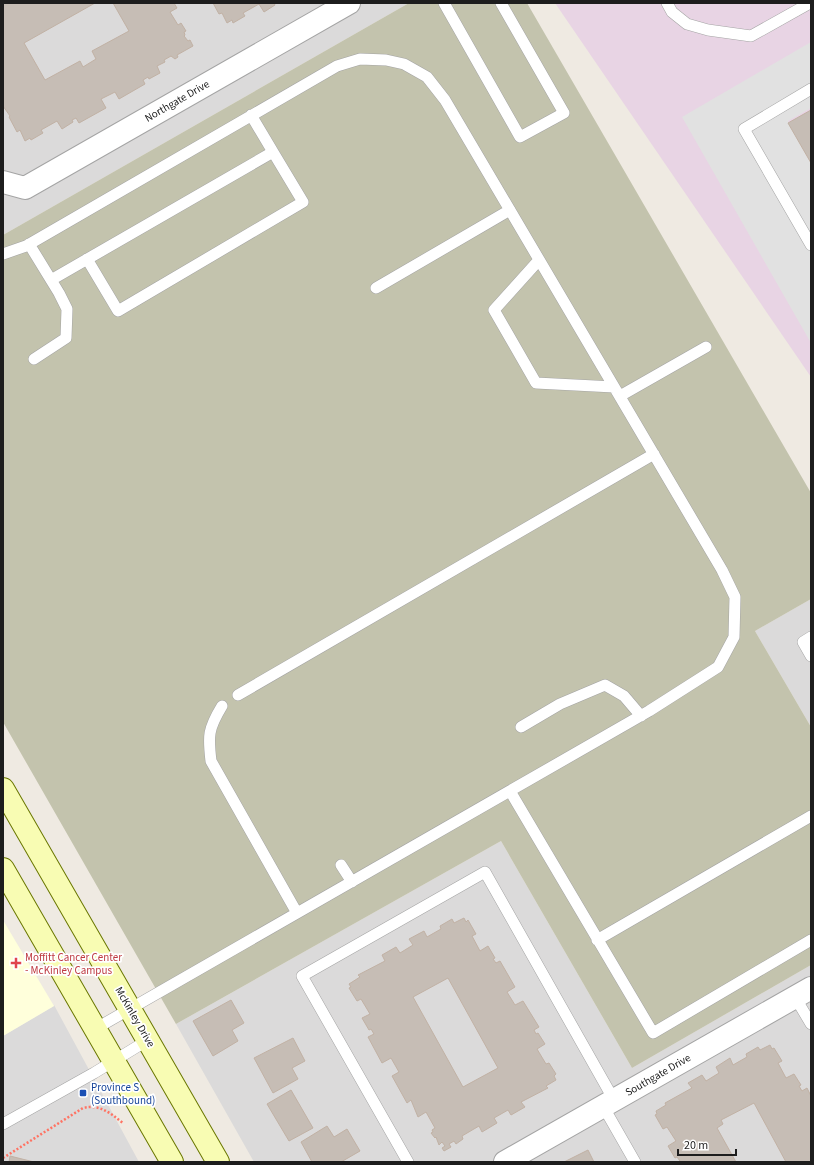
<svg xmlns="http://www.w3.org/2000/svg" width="814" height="1165" font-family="'Source Sans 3',sans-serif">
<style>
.residential{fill:#dbdada}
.industrial{fill:#e8d4e4}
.education{fill:#ffffdb}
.construction{fill:#c3c3ad}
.parking{fill:#e1e1e1}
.building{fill:#c6bdb5;stroke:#c1b1a4;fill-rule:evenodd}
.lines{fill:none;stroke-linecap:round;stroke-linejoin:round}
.lane-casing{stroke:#a4a4a4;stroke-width:12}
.street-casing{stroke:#a4a4a4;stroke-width:24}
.secondary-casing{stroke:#6a7700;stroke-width:24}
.path{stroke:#ff7363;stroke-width:2.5;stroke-dasharray:2 2;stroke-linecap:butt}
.lane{stroke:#fff;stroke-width:11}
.street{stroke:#fff;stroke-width:22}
.secondary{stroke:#f8fcb3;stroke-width:22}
.health-dot{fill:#e0444e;stroke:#fff;stroke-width:1.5}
.transit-dot{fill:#1a4fb4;stroke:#fff;stroke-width:1.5}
.labels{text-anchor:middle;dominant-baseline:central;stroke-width:3.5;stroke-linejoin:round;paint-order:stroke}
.street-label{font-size:11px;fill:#1d1d1d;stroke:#fff}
.health-label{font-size:11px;fill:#be3a42;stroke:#fff;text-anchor:start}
.transit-label{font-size:11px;fill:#164399;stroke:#fff;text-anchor:start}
</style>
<rect width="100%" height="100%" fill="#efeae2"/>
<!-- residential -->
<path class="residential" d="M3,3H409L3,235Z
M811,599V727L755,631Z
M501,841L632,1068L811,965V1162H254L176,1024Z
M54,1005L139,1162H3V1036L54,1006Z"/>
<!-- industrial -->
<path class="industrial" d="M555,3H811V377Z"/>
<!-- education -->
<path class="education" d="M3,920L54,1006L3,1036Z"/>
<!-- construction -->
<path class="construction" d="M409,3H527L811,493V599L755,631L811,727V965L632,1068L501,841L176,1024L3,722V235Z"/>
<!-- parking -->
<path class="parking" d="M811,42V108L788,121L811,163V343L682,117Z"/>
<!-- building -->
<path class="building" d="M3,3H95L24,43L45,80L80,61L83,67L96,59L92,51L129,31L113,3H174L177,8L170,12L178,25L181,23L186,31L184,32L185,35L184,36L188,41L190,40L193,46L177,55L178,57L175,59L171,56L164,60L165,62L157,66L160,73L149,79L148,77L143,80L145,84L119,99L115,92L101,99L106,108L79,123L76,118L72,120L73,122L62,129L57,121L41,130L43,133L31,140L30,138L25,141L20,130L17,132L9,117L10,116L3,106Z
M213,3H274L275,5L264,12L259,4L243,13L245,16L233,23L232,20L227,23L222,13L219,14Z
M811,110V163L788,123Z
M464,918L466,922L468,920L476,934L472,936L480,951L488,946L495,958L493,959L496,963L500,961L515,987L507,992L515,1005L523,1001L539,1027L534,1030L536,1034L538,1033L545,1044L537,1049L546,1064L549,1063L556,1074L554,1076L556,1080L546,1086L548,1088L521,1102L525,1107L511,1115L508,1110L494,1118L497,1123L482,1132L479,1126L462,1136L463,1139L456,1144L454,1141L449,1144L451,1147L444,1151L442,1148L445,1146L442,1142L439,1145L436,1137L435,1138L431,1133L433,1132L432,1130L435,1128L426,1112L418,1117L411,1100L407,1103L392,1076L399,1072L391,1058L382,1063L368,1037L374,1034L371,1029L369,1030L362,1018L370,1014L361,999L357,1001L349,988L351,987L349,984L360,977L358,975L385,961L382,955L396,947L400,953L413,945L409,939L424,931L427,937L441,929L440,926L452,919L454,923ZM448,978L498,1068L463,1087L413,997Z
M231,1000L244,1023L232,1030L238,1041L213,1056L193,1021Z
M293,1038L305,1061L292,1068L298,1079L273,1093L254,1058Z
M770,1045L772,1049L774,1048L782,1061L778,1063L786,1078L794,1074L801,1085L799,1086L802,1091L807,1088L811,1096V1162H786L754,1103L721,1120L723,1124L717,1128L736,1162H678L680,1161L677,1157L675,1158L668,1146L676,1141L667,1127L663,1129L655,1115L657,1114L656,1111L666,1105L665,1103L692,1088L688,1083L702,1075L706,1081L719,1073L716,1067L730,1058L733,1065L747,1057L746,1054L758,1047L760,1050Z
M291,1090L313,1128L289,1141L267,1104Z
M327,1126L334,1137L347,1129L360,1151L341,1162H312L301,1142Z
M588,1150L594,1162H564Z
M10,1156L34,1162H9Z"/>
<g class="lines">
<!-- lane casing -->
<g class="lane-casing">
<path id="lane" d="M444,3L520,137L564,113L501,3
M667,3L672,12L687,24L708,30L751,36L810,3
M811,89L744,129L811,245
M29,244L59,293L67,309L66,338L34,359
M3,254L26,246L337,66L360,59L386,60L404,64L427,77L445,100L722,570L735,597L734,637L718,667L649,711L95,1029
M87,259L118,311L303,202L273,152
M539,260L494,310L536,383L614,387
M51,280L273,152L251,115
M376,288L510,210
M620,396L706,347
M811,637L803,642L811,656
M238,695L654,454
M222,706C208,729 208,736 211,761L297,913
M521,727L560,704L605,685L624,696L641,716
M510,791L653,1033L811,940
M341,865L352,882
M597,940L811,816
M795,997L811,1024
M603,1106L635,1162
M3,1124L94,1073L148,1040
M408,1162L302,976L485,872L614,1100"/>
</g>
<!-- street casing -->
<g class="street-casing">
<path id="street" d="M3,182L25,188L349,3
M505,1162L811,988"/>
</g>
<!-- secondary casing -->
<g class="secondary-casing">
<path id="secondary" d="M3,789L218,1162
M3,869L172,1162"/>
</g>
<!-- path -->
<path class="path" d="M3,1158L83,1108C100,1104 110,1113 123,1123"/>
<!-- lane -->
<use href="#lane" class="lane"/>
<!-- street -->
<use href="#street" class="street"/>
<!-- secondary -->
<use href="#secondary" class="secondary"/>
</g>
<!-- markers -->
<path class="health-dot" d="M14 957h4v4h4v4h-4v4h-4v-4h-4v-4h4z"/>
<rect class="transit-dot" x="79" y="1089" width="8" height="8" rx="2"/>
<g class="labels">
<!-- street labels -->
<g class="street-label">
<text transform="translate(177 101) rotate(-30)">Northgate Drive</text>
<text transform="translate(135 1017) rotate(60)">McKinley Drive</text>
<text transform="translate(658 1075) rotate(-30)">Southgate Drive</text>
</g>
<!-- health labels -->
<g class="health-label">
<text x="25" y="957">Moffitt Cancer Center<tspan x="25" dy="13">- McKinley Campus</tspan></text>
</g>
<!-- transit labels -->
<g class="transit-label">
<text x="91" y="1087">Province S<tspan x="91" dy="13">(Southbound)</tspan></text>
</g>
</g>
<!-- border -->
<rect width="814" height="1165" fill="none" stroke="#1d1d1d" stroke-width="8"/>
<!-- scale -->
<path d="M678 1149v6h58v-6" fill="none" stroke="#1d1d1d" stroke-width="2"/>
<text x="684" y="1149" font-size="12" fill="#1d1d1d" stroke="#ffffff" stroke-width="3" paint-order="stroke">20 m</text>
</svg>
